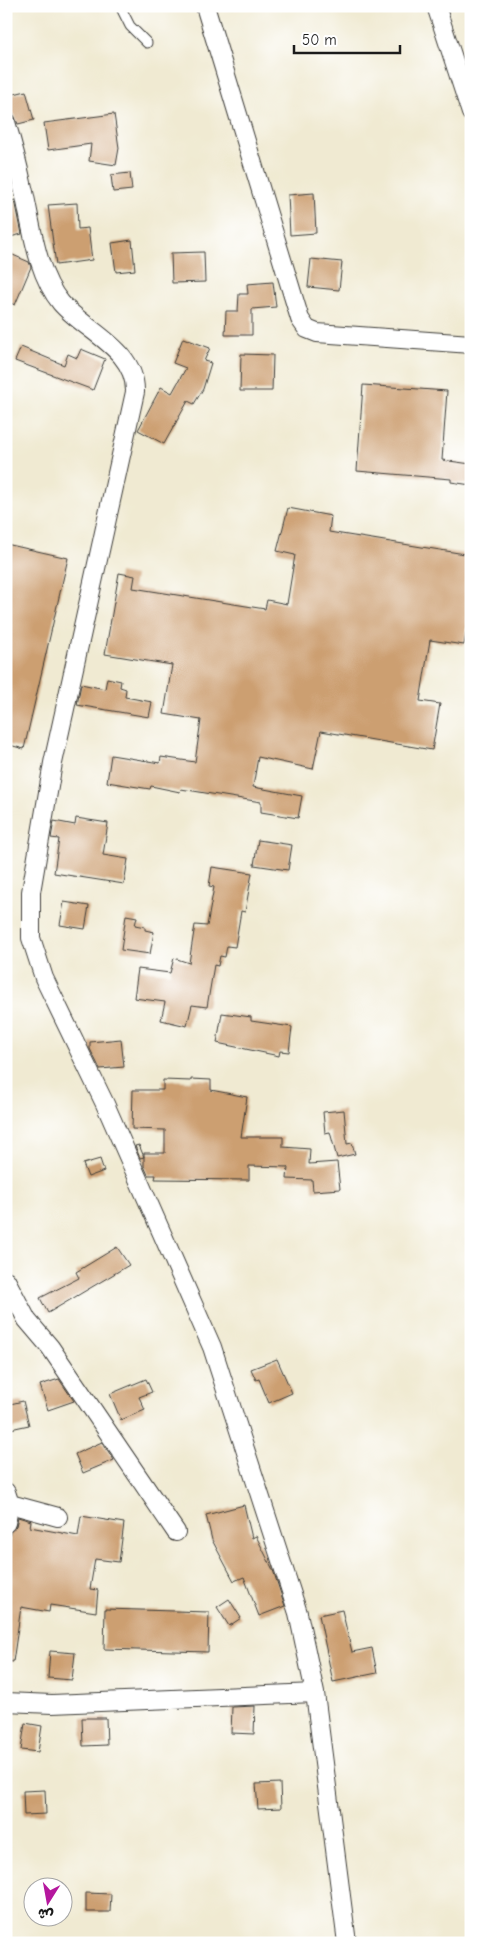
<svg xmlns="http://www.w3.org/2000/svg" width="477" height="1949" font-family="'Comic Neue','Playpen Sans Arabic',sans-serif">
<style>
.building{fill:#cc9f71}
.lines{fill:none;stroke-linecap:round;stroke-linejoin:round}
.lane-casing{stroke:#3c3b37;stroke-width:11}
.street-casing{stroke:#3c3b37;stroke-width:20}
.lane{stroke:#fff;stroke-width:9}
.street{stroke:#fff;stroke-width:18}
</style>
<rect width="100%" height="100%" fill="#fff"/>
<filter id="ink" filterUnits="userSpaceOnUse"><feTurbulence type="fractalNoise" baseFrequency=".02" numOctaves="2"/><feDisplacementMap in="SourceGraphic" scale="10" xChannelSelector="R" yChannelSelector="G"/><feConvolveMatrix kernelMatrix="1 2 1 2 8 2 1 2 1" color-interpolation-filters="sRGB"/></filter>
<filter id="wash" filterUnits="userSpaceOnUse"><feTurbulence type="fractalNoise" baseFrequency=".0096" numOctaves="4" result="noise"/><feDisplacementMap in="SourceGraphic" scale="20" xChannelSelector="R" yChannelSelector="G"/><feGaussianBlur stdDeviation="1.12" result="paint"/><feColorMatrix in="noise" values="0 0 0 0 0 0 0 0 0 0 0 0 0 0 0 0 0 1.4 0 .05"/><feComposite in="paint" operator="in"/></filter>
<g filter="url(#wash)">
<rect width="100%" height="100%" fill="#f0ead2"/>
<g id="blocks">
<!-- building -->
<path class="building" d="M26,91L34,120L18,124L14,115L8,112L6,96Z
M114,114L119,148L116,165L89,161L91,144L48,150L44,123Z
M130,173L132,190L113,192L111,175Z
M314,193L316,233L290,235L288,195Z
M15,200L22,234L6,238V202Z
M77,203L78,229L88,228L92,260L56,265L48,205Z
M132,240L135,270L116,272L112,243Z
M6,252L29,262L31,267L15,305L6,301Z
M204,252L205,282L172,283L171,253Z
M311,259L342,262L339,290L308,287Z
M273,282L276,307L252,309V335H225L226,311H238L239,294H248L247,284Z
M183,338L210,348L204,361L211,363L203,389L194,404L188,401L164,444L138,430L161,387L172,393L186,368L173,363Z
M21,347L64,365L68,354L77,358L81,349L105,359L93,390L15,361Z
M241,354L273,355L272,391H240Z
M363,385L447,391L442,460L471,464V485L451,482V479L357,471Z
M288,508L331,516L329,532L471,555V619L469,618L464,645L430,640L420,701L440,704L432,750L321,731L313,769L258,757L253,787L302,796L298,818L261,812V802L181,789L180,792L151,786L150,789L107,782L111,755L160,763L161,757L195,762L201,720L164,714L172,665L105,654L119,573L135,576L133,588L265,609L267,600L287,604L295,555L277,551Z
M6,544L68,558L24,749L6,744Z
M107,678L121,681L120,687L126,689L125,697L152,702L149,717L77,705L81,684L105,689Z
M76,818L108,823L103,855L128,859L124,884L54,873L59,839L51,838L54,821L75,825Z
M258,840L292,845L288,870L254,865Z
M212,867L252,873L245,912L241,911L235,947L227,946L225,957L220,956L218,966L214,965L207,1007L192,1005L187,1026L161,1020L165,1002L134,998L138,969L170,973L174,958L189,963L195,925L207,926L214,887L209,886Z
M64,902L89,906L85,929L60,925Z
M126,915L137,917L135,925L145,927V930L154,932L150,954L121,950Z
M222,1013L251,1017V1021L292,1027L289,1052L280,1051L279,1056L217,1043Z
M121,1039L124,1067L100,1069L90,1049V1042Z
M191,1079L211,1080V1090L247,1097L241,1137H283V1147L310,1149L309,1164L337,1162L340,1189L313,1191L312,1180L287,1179L288,1167L249,1166V1180L155,1179L156,1175H148L144,1166V1153H165V1130L132,1129L133,1090H163V1080L191,1081Z
M344,1110L347,1144L352,1143L355,1154L337,1158L330,1132L325,1133L323,1112Z
M139,1145L144,1157L140,1158L135,1146Z
M100,1159L104,1171L88,1177L83,1164Z
M117,1247L129,1265L48,1313L40,1298L79,1278L76,1272Z
M277,1359L292,1393L269,1403L259,1379L256,1380L251,1369Z
M59,1379L74,1401L48,1410L40,1385Z
M146,1379L152,1392L139,1397L145,1410L121,1420L110,1394Z
M23,1401L29,1425L6,1430V1405Z
M102,1442L114,1460L83,1473L75,1454Z
M244,1505L252,1538L256,1536L273,1570L285,1606L259,1616L244,1577L234,1581L212,1540L206,1515Z
M81,1516L124,1523L119,1562L95,1559L90,1589L98,1590L96,1612L50,1605L49,1612L21,1607L13,1662L6,1661V1563L10,1532L16,1526L18,1517L31,1521L30,1527L78,1536Z
M229,1599L241,1618L229,1626L217,1607Z
M105,1609L209,1612L208,1652L104,1649Z
M342,1610L352,1652L372,1648L377,1673L333,1682L319,1615Z
M50,1651L75,1653L72,1680L48,1678Z
M255,1706L254,1734L231,1733L232,1707Z
M82,1718H106L107,1745L83,1746Z
M25,1723L42,1726L38,1752L21,1750Z
M280,1783L281,1808L258,1809L256,1784Z
M45,1790L46,1814L24,1815L23,1791Z
M86,1893L111,1894L110,1912H86Z"/>
</g>
</g>
<g filter="url(#ink)">
<use href="#blocks" fill-opacity="0" stroke="#3c3b37" stroke-width="1"/>
<g class="lines">
<!-- lane casing -->
<g class="lane-casing">
<path id="lane" d="M120,6L130,26L147,43"/>
</g>
<!-- street casing -->
<g class="street-casing">
<path id="street" d="M205,6L300,319L307,329L317,333L471,344
M436,6L471,113
M6,122C13,145 19,169 24,192C32,228 37,274 61,303C86,332 136,349 135,392L53,763L31,892V938L44,978L105,1104L212,1347L298,1613L315,1693L347,1943
M6,1280L27,1320L50,1347L176,1532
M6,1492L10,1504L58,1517
M6,1523L10,1504
M6,1702L52,1704L315,1693"/>
</g>
<!-- lane -->
<use href="#lane" class="lane"/>
<!-- street -->
<use href="#street" class="street"/>
</g>
</g>
<!-- margin -->
<rect width="477" height="1949" fill="none" stroke="#fff" stroke-width="25"/>
<!-- north arrow -->
<g transform="translate(48 1902) rotate(191)"><circle r="24" fill="#ffffff" stroke="#a4a4a4"/>
<path d="M0-4L9 19L0 12L-9 19Z" fill="#b5179e"/>
<text y="-8" font-size="14" font-weight="bold" text-anchor="middle" fill="#1c1c1c">ش</text>
</g>
<!-- scale -->
<path d="M294 45v8h106v-8" fill="none" stroke="#1c1c1c" stroke-width="2.5"/>
<text x="302" y="45" font-size="15" fill="#1c1c1c" stroke="#ffffff" stroke-width="4" paint-order="stroke">50 m</text>
</svg>
